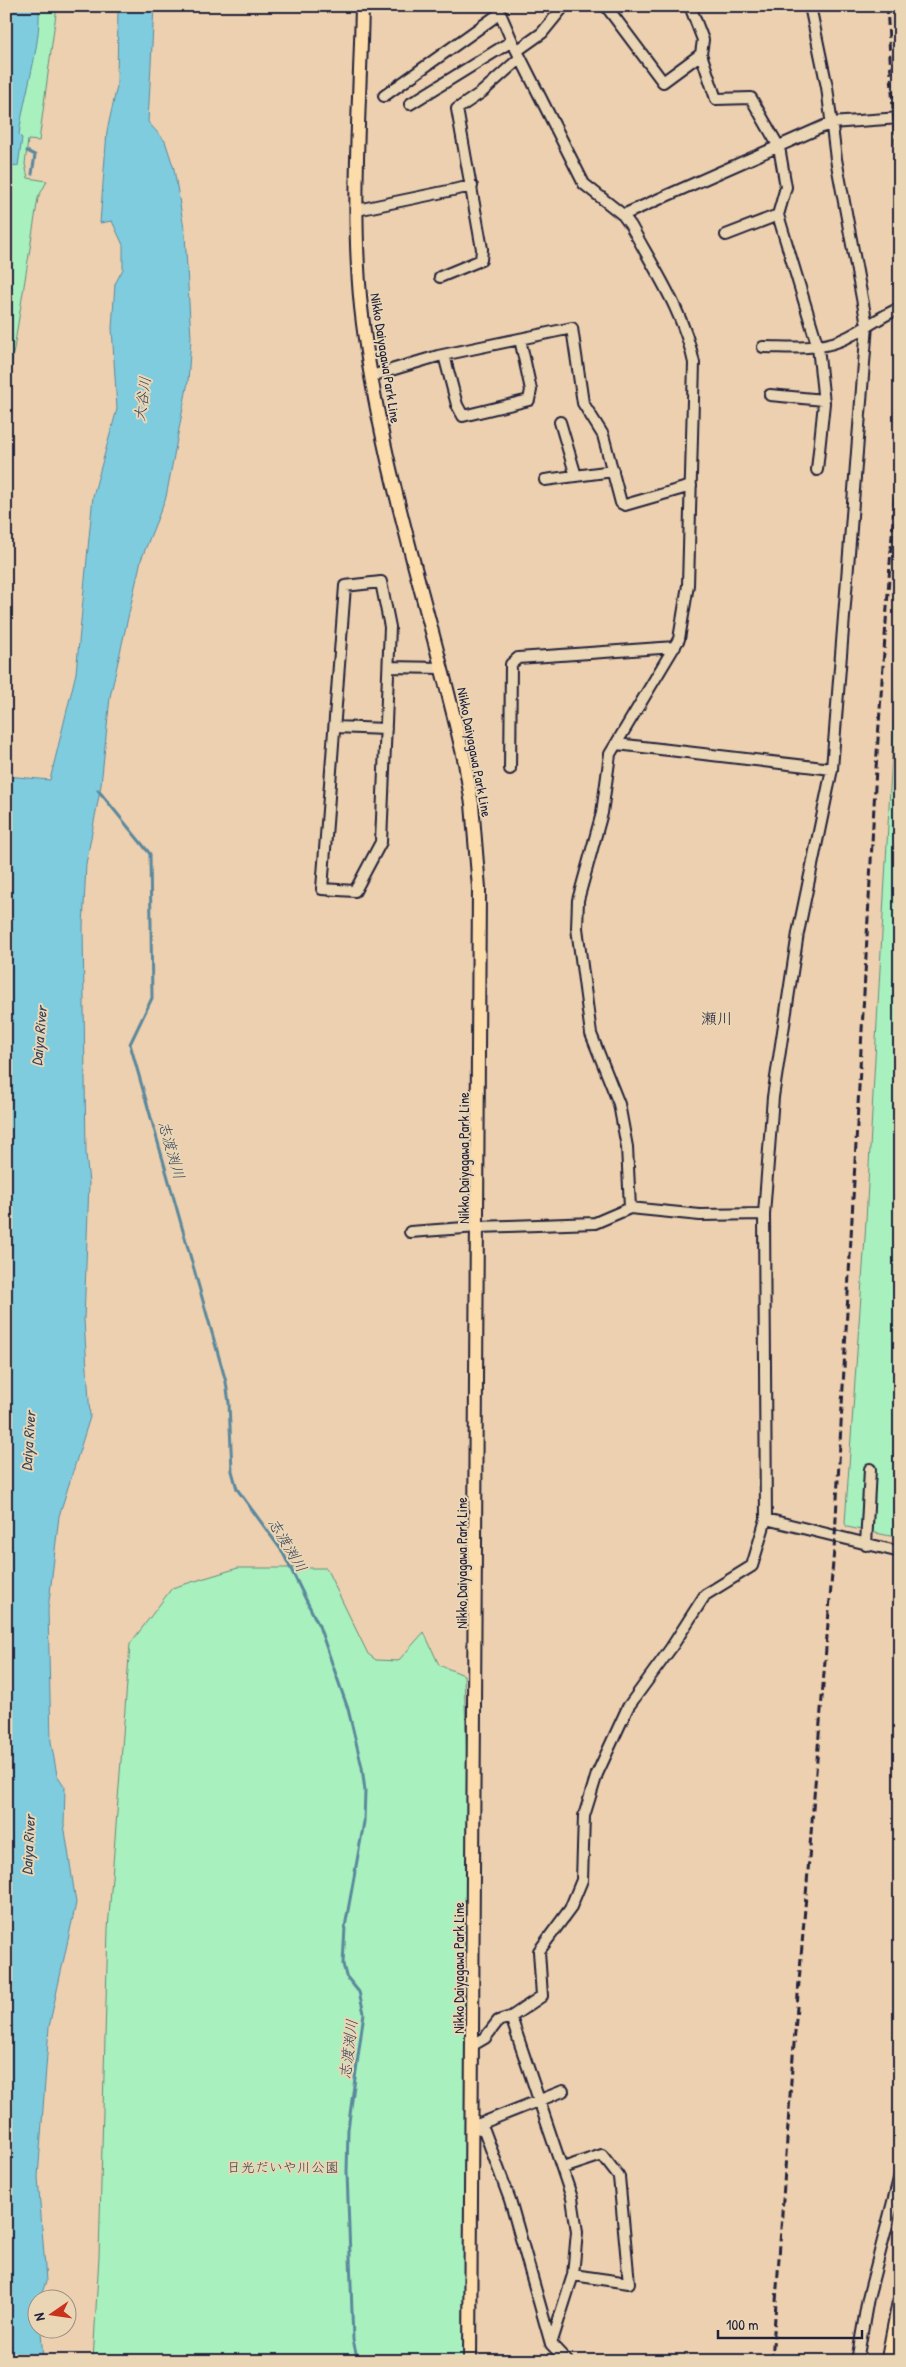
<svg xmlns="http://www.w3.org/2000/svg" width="906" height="2367" font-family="'Patrick Hand','Klee One',sans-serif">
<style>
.green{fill:#a8f0bd;stroke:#65897c}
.water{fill:#7fccdf;stroke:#5a889d}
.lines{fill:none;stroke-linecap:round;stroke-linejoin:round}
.stream{stroke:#5a889d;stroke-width:3}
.minor-casing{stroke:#22223b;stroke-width:14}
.major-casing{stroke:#22223b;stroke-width:16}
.highway-casing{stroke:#22223b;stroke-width:19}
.minor{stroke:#ead5b4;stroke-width:10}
.major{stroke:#fddcac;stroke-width:12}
.highway{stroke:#fddcac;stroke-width:15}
.rail{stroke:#22223b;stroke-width:3;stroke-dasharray:8 4;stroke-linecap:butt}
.labels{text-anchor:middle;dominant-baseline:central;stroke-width:4;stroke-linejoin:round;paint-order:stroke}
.street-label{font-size:14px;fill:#22223b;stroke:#ead5b4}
.park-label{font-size:14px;fill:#36414e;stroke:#ead5b4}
.water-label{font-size:15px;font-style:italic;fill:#35445c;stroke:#ead5b4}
.quarter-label{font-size:16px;fill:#22223b;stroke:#ead5b4}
</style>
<rect width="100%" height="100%" fill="#edd0af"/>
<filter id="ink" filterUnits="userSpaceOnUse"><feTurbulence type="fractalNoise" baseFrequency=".02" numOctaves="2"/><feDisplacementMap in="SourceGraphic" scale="10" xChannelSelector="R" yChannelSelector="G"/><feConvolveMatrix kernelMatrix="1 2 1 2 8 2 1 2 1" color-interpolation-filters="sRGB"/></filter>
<g filter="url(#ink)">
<!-- green -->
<path class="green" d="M6,6H57L39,141L28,140L25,164L28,178L47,181L38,198L6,399Z
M900,610V1538L847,1527L845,1523L865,1238Z
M238,1568H326L368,1654L376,1660L398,1661L424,1632L439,1665L464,1675L467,1763L464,2361H93L99,2256L108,1929L130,1644L172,1588Z"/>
<!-- water -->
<path class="water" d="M6,6H39C41,50 24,92 19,135L22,138L18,166L6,164Z
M118,6H154L148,122L165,141L174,169L185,234L191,338L188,382L166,497L141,560L110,697L101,785L86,864L83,927L86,1154L89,1183L84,1320L90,1417L59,1516L48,1610L51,1742L57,1775L65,1787L64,1824L76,1903L49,2027L38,2177L46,2281L40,2299L38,2300V2330H41L43,2361H6V776L50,780L76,673L93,496L117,409L112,328L115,284L123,269V245L112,221L100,223L107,131L117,86Z"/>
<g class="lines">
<!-- stream -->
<path class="stream" d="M27,151L35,155L32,174
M98,790L150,854L152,998L130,1044L226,1382L229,1403L232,1471L237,1489L282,1551L319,1626L348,1709L362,1767L365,1791L364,1822L345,1927L343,1964L346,1976L359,1992L364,2013L348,2129L347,2172L353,2340L358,2361"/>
<!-- minor casing -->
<g class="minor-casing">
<path id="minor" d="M497,6L512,41L584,184L623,215L631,226C655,270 684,313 694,363L688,585L679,639L610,754L602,813L578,900L577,928L591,1034L619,1104L627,1147L630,1208
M606,6L663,82L701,54
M690,6L703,40L701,54L716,99L751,98L779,147L786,187L778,215
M518,50L542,33L564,6
M384,96L499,14
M410,104L512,41
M357,210L472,186
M623,215L831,123L900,118
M726,235L778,215L818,347L824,403L817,470
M440,277L481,260L482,249L457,109L482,92L520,58
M763,347C792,347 822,351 848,337C866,328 881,316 900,308
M444,355L457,405L463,416L529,400L531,390L520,339
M371,376L438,356L572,328L583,403L603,435L621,503L625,505L691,486
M770,395L824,400
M560,422L576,476
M545,480L613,471
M381,582L390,627L381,842L355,891L322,889L345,586Z
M389,667L442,668
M335,727L386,729
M617,744L832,769
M510,769L511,664L518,658L675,647
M410,1232L478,1227L595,1223L630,1208L700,1215L764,1214
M766,1519L764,1214L773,1097L798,933L832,769L867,325L836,159L827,87L810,6
M866,1545L870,1469
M511,2017L572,2198L577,2232L573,2275L551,2344
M473,2045L485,2038L498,2021L511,2017L542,1996L539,1951L570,1909L582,1880L584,1816L597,1774L628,1707L671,1648L705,1595L752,1566L766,1519L900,1552
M472,2127L484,2130L510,2200L551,2344L567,2361
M472,2127L563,2091
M563,2168L602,2155L619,2177L629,2283L573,2275
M857,2361L868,2298L900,2175"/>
</g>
<!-- major casing -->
<g class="major-casing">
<path id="major" d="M362,6C360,106 351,208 361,307C378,461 431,612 465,763L472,804L479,888L470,2361"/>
</g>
<!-- highway casing -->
<g class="highway-casing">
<path id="highway" d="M889,2361L900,2304"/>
</g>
<!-- minor -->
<use href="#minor" class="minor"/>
<!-- major -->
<use href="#major" class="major"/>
<!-- highway -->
<use href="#highway" class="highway"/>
<!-- rail -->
<path class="rail" d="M887,6L900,227
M772,2361L791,2081L835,1537L876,768L900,418"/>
</g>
</g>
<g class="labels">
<!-- street labels -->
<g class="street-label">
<text transform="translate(386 358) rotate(81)">Nikko Daiyagawa Park Line</text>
<text transform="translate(475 752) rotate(79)">Nikko Daiyagawa Park Line</text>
<text transform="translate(463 1158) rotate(-90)">Nikko Daiyagawa Park Line</text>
<text transform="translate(461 1563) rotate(-90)">Nikko Daiyagawa Park Line</text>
<text transform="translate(458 1968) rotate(-90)">Nikko Daiyagawa Park Line</text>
</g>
<!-- park labels -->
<g class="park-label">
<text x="283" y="2166">日光だいや川公園</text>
</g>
<!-- water labels -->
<g class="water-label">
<text transform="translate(142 399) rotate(-82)">大谷川</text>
<text transform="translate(39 1036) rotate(-85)">Daiya River</text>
<text transform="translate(172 1150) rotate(74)">志渡渕川</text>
<text transform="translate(28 1441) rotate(-86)">Daiya River</text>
<text transform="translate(288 1545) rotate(59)">志渡渕川</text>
<text transform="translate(28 1845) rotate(-87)">Daiya River</text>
<text transform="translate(348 2049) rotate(-83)">志渡渕川</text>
</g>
<!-- quarter labels -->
<g class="quarter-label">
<text x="717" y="1018">瀬川</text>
</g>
</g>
<!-- margin -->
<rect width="906" height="2367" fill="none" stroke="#ead5b4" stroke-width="25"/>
<rect x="12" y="12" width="881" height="2342" fill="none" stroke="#22223b" stroke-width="2" filter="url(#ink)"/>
<!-- north arrow -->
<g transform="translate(52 2314) rotate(257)"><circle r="24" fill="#ead5b4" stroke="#9a8d84"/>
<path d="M0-4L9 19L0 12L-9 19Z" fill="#c8321e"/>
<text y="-8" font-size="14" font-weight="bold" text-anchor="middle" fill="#22223b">N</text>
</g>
<!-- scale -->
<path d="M718 2330v8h144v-8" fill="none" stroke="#22223b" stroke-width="2.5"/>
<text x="726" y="2330" font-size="15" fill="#22223b" stroke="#ead5b4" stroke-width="4" paint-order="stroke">100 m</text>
</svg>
